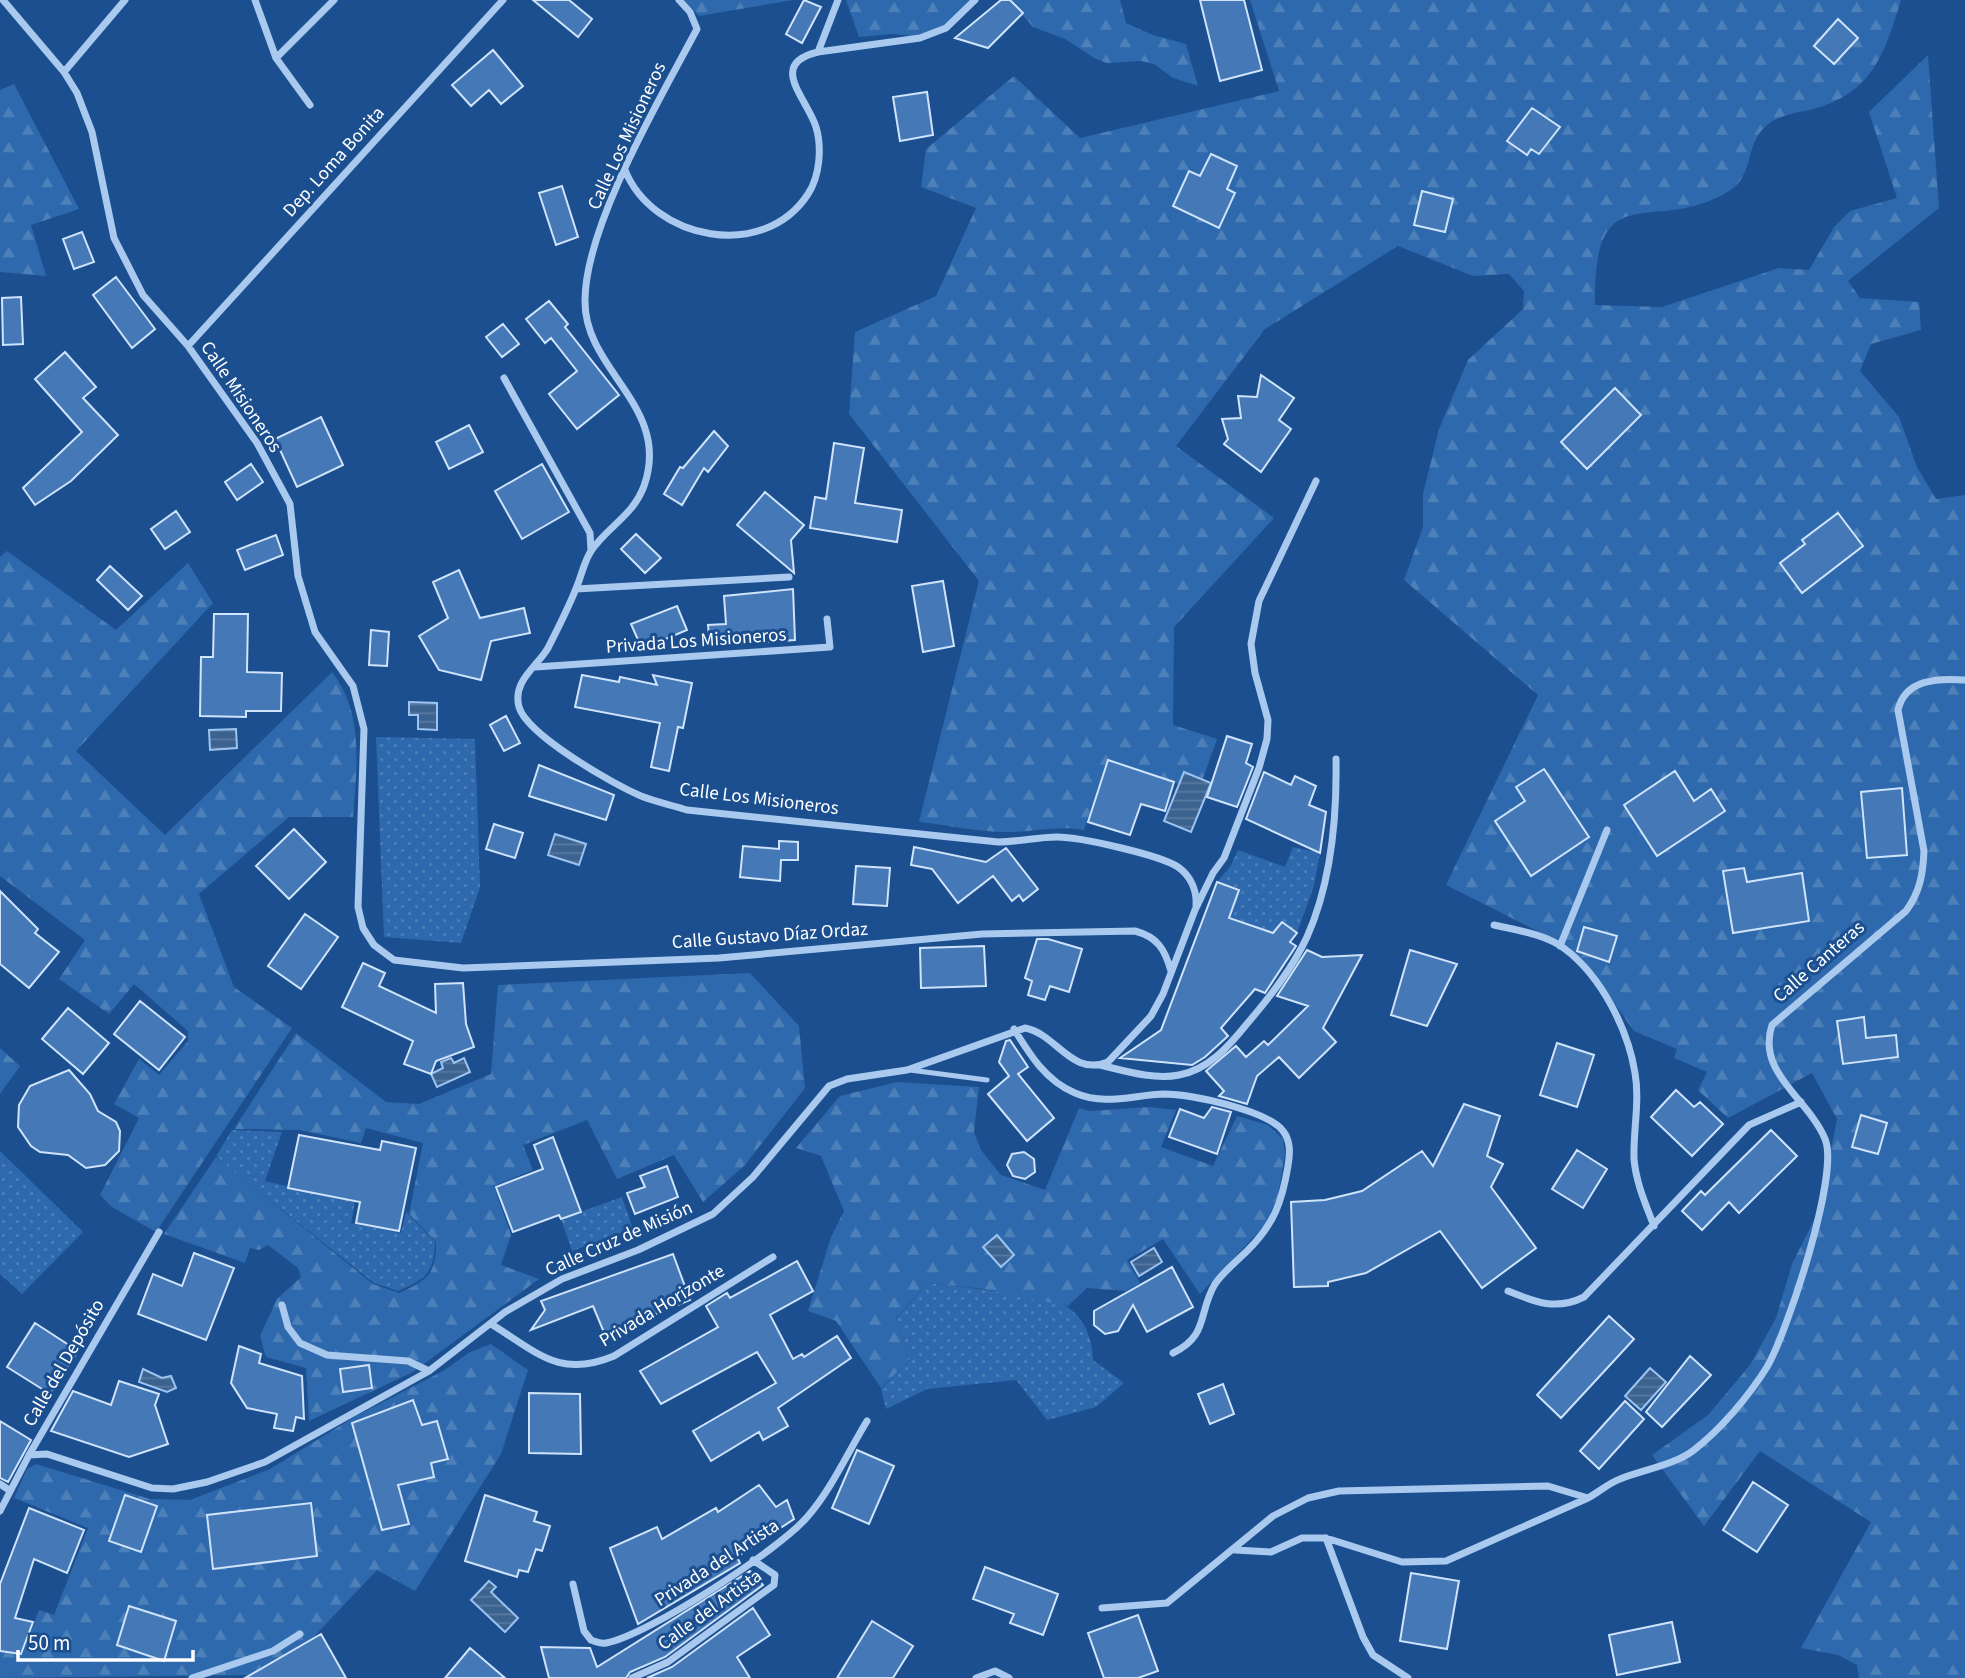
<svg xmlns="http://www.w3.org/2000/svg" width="1965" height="1678" font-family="'Source Sans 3',sans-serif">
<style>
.green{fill:url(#green-dots)}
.forest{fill:url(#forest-firs)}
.water{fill:url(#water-rules);stroke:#9cc4f0;stroke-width:2}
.building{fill:#4478b7;stroke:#cfe3fa;stroke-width:2}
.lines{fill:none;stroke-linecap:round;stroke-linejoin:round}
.service{stroke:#a9c9ee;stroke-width:5}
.minor{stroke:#a9c9ee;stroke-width:7}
.labels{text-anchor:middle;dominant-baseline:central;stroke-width:6;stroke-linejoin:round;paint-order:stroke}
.street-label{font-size:19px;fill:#fff;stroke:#1b4f8f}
</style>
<defs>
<pattern id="green-dots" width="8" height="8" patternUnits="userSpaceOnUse" patternTransform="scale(1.75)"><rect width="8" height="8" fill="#2e69ad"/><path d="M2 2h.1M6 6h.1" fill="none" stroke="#4d80b9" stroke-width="1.8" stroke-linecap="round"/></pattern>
<pattern id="forest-firs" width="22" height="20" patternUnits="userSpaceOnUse" patternTransform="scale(1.75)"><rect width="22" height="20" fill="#2e69ad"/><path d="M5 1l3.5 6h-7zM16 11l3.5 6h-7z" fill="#4d80b9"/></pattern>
<pattern id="water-rules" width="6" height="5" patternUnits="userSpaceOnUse" patternTransform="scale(1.75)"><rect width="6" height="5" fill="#3c6290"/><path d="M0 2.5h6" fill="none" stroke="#597aa1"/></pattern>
</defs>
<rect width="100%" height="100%" fill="#1b4f8f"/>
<!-- green -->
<path class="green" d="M376,737L475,739L480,887L461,943L384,937Z
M1293,847L1320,853L1314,886L1297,933L1281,922L1260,951L1222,936L1239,890L1217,882L1230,867L1238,850L1285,867Z
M232,1130L282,1132L265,1181L355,1202L351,1223L401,1233L406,1212L435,1242C434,1273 426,1279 398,1291L374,1283L228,1167L216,1156Z
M0,1151L83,1232L22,1294L0,1274Z
M622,1197L633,1229L572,1251L561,1219Z
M928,1283C953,1286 1053,1296 1069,1308C1086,1321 1092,1339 1093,1360L1124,1383L1096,1407L1047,1420L1016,1380L927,1389L886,1409L881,1389L910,1360L896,1319Z"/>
<!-- forest -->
<path class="forest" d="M684,0H793L699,16Z
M846,0H973L945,27L920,37L893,34L859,37Z
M1009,0H1120L1126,23L1153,35L1186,44L1198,86L1173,78L1154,64L1141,61L1107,63L1096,59L1065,39L1033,27Z
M1250,0H1901C1885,53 1872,94 1813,109C1797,113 1776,115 1764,128C1745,146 1754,176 1729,191C1653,238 1593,170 1595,305L1662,307L1779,268L1809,270L1834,227L1850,211L1897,198L1869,112L1928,55L1939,208L1848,281L1860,298L1919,302L1921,330L1871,344L1860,371L1899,417L1917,467L1936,499L1965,495V1678H1859L1857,1665L1838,1655L1801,1648L1871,1522L1760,1451L1704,1526L1652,1455L1708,1415L1750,1365L1776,1318L1792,1264L1819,1210L1837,1119L1812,1073L1728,1118L1698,1090L1707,1072L1674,1058L1677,1049L1634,1031L1592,972L1569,947L1446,885L1538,695L1404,580L1423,527V494L1439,429L1468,360L1523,309L1524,291L1509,274L1473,276L1398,246L1265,329L1176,446L1274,518L1174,627L1173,725L1217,739L1202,781L1180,784L1107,760L1084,830C1057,825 1034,832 1007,832C978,832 948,825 919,822L979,581L849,414L855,332L936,296L976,208L921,187L926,149L1014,76L1080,138L1279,91Z
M14,84L79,209L31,225L46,276L0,272V90Z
M7,551L116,630L188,563L213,603L76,751L165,835L332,672C364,713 357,767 353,817H289L199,894L234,987L292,1028L156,1232L112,1207L100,1195L139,1118L114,1104L139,1059L159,1075L188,1041V1031L134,984L109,1014L59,979L85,940L0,876V557Z
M750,973L799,1026L805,1088L745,1165L703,1202L674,1155L617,1179L587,1120L523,1145L533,1170L494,1186L511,1235L501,1265L539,1279L413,1372L309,1421L306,1368L266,1357L260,1336L277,1299L301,1277L298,1268L268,1245L259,1250L250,1248L245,1263L164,1234L216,1157L373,1284L399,1293C428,1280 436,1274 436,1242L409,1214L423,1143L366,1128L361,1143L299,1130L234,1129L296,1033L386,1102L419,1104L491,1074L498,985Z
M0,1048L20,1066L0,1094Z
M897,1082L979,1087L974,1132L981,1150L1001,1175L1045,1190L1079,1108L1089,1111L1149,1107L1176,1110L1161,1147L1213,1166L1237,1116L1268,1125L1283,1139L1285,1154L1278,1196L1265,1225L1200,1294L1163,1239L1127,1260L1140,1283L1126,1291L1087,1288L1068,1306L984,1289L928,1283L896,1318L910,1360L881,1388L836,1321L808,1311L831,1237L844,1211L821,1156L796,1148L840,1096Z
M491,1344L528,1370L501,1454L415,1591L377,1570L307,1644L250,1675L0,1678V1649L22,1655L39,1610L54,1615L88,1528L14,1498L27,1469L36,1464L150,1499L190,1500L270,1469L356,1416L443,1371L470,1352Z"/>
<!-- water -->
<path class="water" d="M409,702L437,703V730L418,729V715H409Z
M236,729L237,748L210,750L209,730Z
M1184,772L1211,783L1191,832L1164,821Z
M555,834L586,844L579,865L548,855Z
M451,1058L454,1063L464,1058L470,1072L437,1087L431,1074L443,1068L441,1062Z
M997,1235L1014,1255L1001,1267L983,1247Z
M1154,1248L1162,1262L1139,1276L1131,1262Z
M1650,1368L1666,1382L1641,1410L1625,1396Z
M143,1369L162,1378L171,1376L176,1388L167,1392L139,1382Z
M489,1581L496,1587L491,1592L518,1618L505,1632L471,1600Z"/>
<!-- building -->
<path class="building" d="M533,0H569L592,19L578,37Z
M804,0L821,7L802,43L786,34Z
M1001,0H1010L1023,13L988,48L955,38Z
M1200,0H1244L1262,70L1220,81Z
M1838,19L1858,38L1834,64L1814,46Z
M493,50L523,86L501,104L489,90L471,106L452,85Z
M927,92L933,135L900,141L893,97Z
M1532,108L1560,127L1539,154L1531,149L1527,155L1507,141Z
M1211,154L1237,166L1227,189L1235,193L1219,228L1173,206L1189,171L1200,176Z
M562,186L578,237L556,245L539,193Z
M1422,191L1453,199L1445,232L1414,225Z
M82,232L94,262L74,269L63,239Z
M116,277L155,329L132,348L93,295Z
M21,297L23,344L3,345L2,298Z
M549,301L568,324L565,327L619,395L577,429L549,394L577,371L551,338L545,343L526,319Z
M503,324L519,344L502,357L486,337Z
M65,352L96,387L83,398L118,435L71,481L35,505L23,488L82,432L35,379Z
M1261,375L1294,398L1279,420L1291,429L1261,472L1224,444L1228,439L1222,419L1241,418L1238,396L1257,397Z
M1615,388L1641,415L1587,469L1561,442Z
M321,417L343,465L297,487L275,439Z
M469,425L483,452L449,469L436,442Z
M714,431L728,446L708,472L704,468L682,505L664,494L680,467L683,468Z
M834,443L864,448L855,503L902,510L897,542L810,528L815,497L826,499Z
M251,464L263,482L237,500L225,482Z
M542,464L569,512L522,539L495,491Z
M765,492L804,525L791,540L794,573L737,525Z
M176,511L190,532L165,549L151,529Z
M1838,513L1863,546L1802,593L1780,563L1805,544L1802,540Z
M636,534L661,558L645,573L621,549Z
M276,535L283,555L245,570L237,550Z
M110,566L142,596L128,610L97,580Z
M459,570L480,618L524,608L530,633L491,641L481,680L439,670L419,636L448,618L433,582Z
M943,581L954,646L923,652L912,586Z
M793,589L795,640L710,646L708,625L726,624L724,596Z
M677,606L687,630L642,649L631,624Z
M214,614H248L247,672L282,673L281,711H246V717L200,716L201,657H213Z
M371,630L389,632L387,666L369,665Z
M582,675L619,682L620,677L657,685L653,675L692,683L683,728L678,727L669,771L651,767L660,723L575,707Z
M506,716L520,743L504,751L490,725Z
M1227,736L1252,744L1246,763L1253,767L1237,807L1207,797Z
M1108,760L1174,782L1165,811L1141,804L1130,835L1088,822Z
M539,765L614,795L606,820L529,796Z
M1544,769L1589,837L1531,876L1495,821L1525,801L1516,787Z
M1675,771L1694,801L1711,789L1725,811L1657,856L1624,805Z
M1264,772L1291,785L1295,776L1316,786L1309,805L1326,812L1320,853L1246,819Z
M1902,788L1907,855L1867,858L1861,792Z
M494,824L523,833L515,858L486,849Z
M294,829L326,862L289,899L256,866Z
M779,841L798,842V860H781L780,881L740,877L743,846L779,849Z
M914,847L986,862L1006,848L1038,889L1023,901L1019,895L1012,901L993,876L958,903L932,869L911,865Z
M856,866L890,868L887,906L853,904Z
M1744,868L1747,882L1802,873L1809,921L1733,933L1723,871Z
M1217,882L1239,890L1229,918L1273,933L1282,922L1297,933L1290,942L1296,946L1265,993L1255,989L1221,1028L1228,1036L1205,1057L1192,1065L1120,1058L1161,1030Z
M0,891L38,929L35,933L59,952L29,988L0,964Z
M305,914L338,937L301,989L268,966Z
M1584,927L1617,936L1609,962L1577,951Z
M1037,939H1048L1082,949L1069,992L1050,986L1045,1000L1028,995L1032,981L1025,978Z
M984,946L986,986L921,988L920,948Z
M1307,950L1322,957L1362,955L1323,1028L1336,1042L1299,1078L1279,1057L1257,1076L1247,1104L1219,1096L1224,1091L1206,1071L1236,1046L1246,1057L1264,1041L1268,1045L1308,1006L1277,996Z
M1410,950L1457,964L1427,1026L1391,1015Z
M363,963L385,973L379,986L436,1013L435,984L463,983L466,1024L474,1047L436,1061L431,1074L404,1064L413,1041L342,1007Z
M140,1001L185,1037L159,1070L114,1034Z
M68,1008L109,1043L83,1074L42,1039Z
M1864,1017L1866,1038L1896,1035L1898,1057L1843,1064L1837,1021Z
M1010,1040L1028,1067L1018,1074L1054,1118L1027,1141L988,1094L1009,1076L999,1062L1006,1041Z
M1557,1043L1594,1055L1577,1107L1540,1095Z
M69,1070L90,1094L98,1111L116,1122L120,1131L119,1151L105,1165L86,1168L68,1155L40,1152L31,1146L18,1127L19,1105L30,1086Z
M1676,1090L1694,1107L1700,1102L1723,1124L1692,1156L1651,1117Z
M1464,1104L1500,1116L1487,1156L1503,1164L1491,1187L1536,1248L1482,1288L1440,1231L1366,1273L1328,1282V1286L1294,1287L1291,1202L1325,1200L1362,1191L1422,1151L1433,1166Z
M1212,1107L1231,1112L1217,1154L1169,1137L1180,1109L1204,1118Z
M1861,1115L1887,1123L1878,1154L1852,1147Z
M1771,1130L1797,1156L1739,1213L1729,1202L1702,1230L1682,1211L1701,1191L1705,1195Z
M299,1135L380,1150L382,1141L416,1148L399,1231L356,1223L360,1202L288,1188Z
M553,1137L581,1212L561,1219L559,1215L513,1232L496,1187L543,1169L534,1145Z
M1577,1150L1607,1169L1583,1208L1552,1189Z
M1024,1152L1034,1159L1035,1172L1025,1179L1013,1176L1007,1165L1012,1154Z
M667,1166L678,1197L635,1214L627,1193L645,1187L640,1176Z
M194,1253L234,1268L206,1340L138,1314L153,1274L182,1286Z
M673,1254L690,1300L605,1335L593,1306L531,1330L545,1310L541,1301Z
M797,1261L813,1291L770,1315L793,1359L802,1354L804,1357L837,1336L851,1358L778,1408L788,1426L763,1440L759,1432L711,1461L693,1431L776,1383L757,1352L661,1404L640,1371L718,1327L706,1306L727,1293L730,1298Z
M1172,1267L1193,1307L1147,1332L1133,1305L1118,1331L1105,1334L1094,1325V1311Z
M1609,1316L1634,1339L1561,1418L1537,1395Z
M35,1323L78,1351L50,1394L7,1367Z
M239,1346L261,1354L259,1363L302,1376L304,1419L296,1417L293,1431L274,1428L277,1414L247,1408L231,1383Z
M1690,1356L1711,1375L1662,1427L1646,1412Z
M369,1365L372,1388L343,1392L340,1369Z
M119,1381L159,1394L155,1405L168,1444L129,1457L51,1431L73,1391L111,1405Z
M1223,1384L1234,1414L1210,1424L1198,1394Z
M529,1393L580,1394L581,1454L529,1453Z
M413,1400L422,1425L437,1421L448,1459L431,1463L434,1477L398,1485L409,1524L382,1530L352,1423Z
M1625,1401L1644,1419L1599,1469L1580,1451Z
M0,1421L31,1440L8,1482L0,1478Z
M857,1450L894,1466L869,1524L832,1508Z
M1753,1482L1788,1505L1757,1552L1723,1530Z
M759,1485L776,1507L787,1500L794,1519L737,1557L740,1563L638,1624L610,1548L657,1527L662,1539L716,1508L718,1512Z
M125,1495L157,1506L141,1552L109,1541Z
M485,1495L537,1512L534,1521L550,1526L542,1551L536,1549L528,1572L519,1570L517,1577L465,1561Z
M311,1503L317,1556L213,1569L207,1515Z
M29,1508L84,1530L67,1573L34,1559L15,1618L33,1622L21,1654L0,1651V1584Z
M985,1567L1058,1594L1043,1635L1010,1623L1014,1614L973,1599Z
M750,1571L763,1585L665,1657L630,1672L626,1678H549L541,1647L590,1648L597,1667Z
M1411,1573L1459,1581L1447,1649L1400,1641Z
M129,1606L176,1621L164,1661L117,1645Z
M753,1608L770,1635L737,1657L750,1678H647L672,1667Z
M1138,1615L1158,1671L1138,1678H1104L1088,1633Z
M872,1621L913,1646L893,1678H837Z
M1672,1622L1680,1662L1617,1675L1609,1635Z
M321,1634L346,1678H245Z
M470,1648L505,1678H445Z"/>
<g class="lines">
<!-- service -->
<path class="service" d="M910,1070L987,1080"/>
<!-- minor -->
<path class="minor" d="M3,0L64,72L77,93L92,132L114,238L143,295L188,346L257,443L290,504L298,576L315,632L353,686L364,729L358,907L363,928L374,945L394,960L463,968L719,958L982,934L1135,931C1158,937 1165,950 1171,971
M255,0L276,58L310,105
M679,0L690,12L697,29C661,97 584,227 585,302C585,371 672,407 644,486C633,516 607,527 591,551C584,562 582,574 577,586C569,607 558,628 548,648C537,667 512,681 519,707C527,735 613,784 641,796C656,802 672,805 687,810L998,842C1018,842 1037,837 1057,837C1080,837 1160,855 1178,867C1191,876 1197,891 1196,905
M818,52L838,0
M276,58L334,0
M64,72L125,0
M625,170C653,240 764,262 808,194C820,176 822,147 816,127C807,98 767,64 818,52L920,38L946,28L975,0
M188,346L503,0
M504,378L590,533L591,551
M576,589L789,577
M536,667L830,647L827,619
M1494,925C1516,930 1546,934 1565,949C1601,976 1628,1029 1635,1073C1640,1101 1633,1131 1634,1159C1636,1183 1646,1205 1654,1226
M1560,946L1607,830
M1014,1029C1030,1055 1046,1081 1075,1093C1105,1106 1133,1095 1164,1094C1190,1094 1267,1110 1283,1131C1291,1141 1290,1154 1288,1166C1282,1202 1274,1224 1248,1250C1238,1260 1223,1272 1215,1284C1198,1312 1209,1336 1173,1353
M1100,1065C1125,1071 1154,1080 1179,1075C1208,1070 1229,1046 1246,1025C1269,998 1292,969 1307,937C1331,883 1337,816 1336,759
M1508,1291C1535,1302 1556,1311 1584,1297L1749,1125L1801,1102
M282,1305L288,1327L300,1343L327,1355L408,1361L429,1371
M491,1324C537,1352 559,1379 614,1356L773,1257
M29,1455L47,1454L152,1488L173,1489L207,1482L265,1462L429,1371L505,1312L562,1279L638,1250L713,1214L753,1177L829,1086L847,1079L907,1070L1025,1028C1057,1034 1071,1077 1108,1062L1151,1016L1163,994L1195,910L1213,873L1224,858L1259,768L1267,739L1268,720L1255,673L1251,644L1259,601L1316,481
M0,1484L9,1490
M0,1511L29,1455L159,1232
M1326,1538L1363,1637L1373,1655L1408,1678
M1235,1550L1271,1552L1302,1538H1326L1402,1562L1446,1561L1588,1498
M573,1584L584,1631L591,1640C596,1642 601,1644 606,1643C647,1636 782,1548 808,1516C832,1488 848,1452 867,1421
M1102,1608L1167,1603L1273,1516L1308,1498L1339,1491L1548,1486L1588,1498C1599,1492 1609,1483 1620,1479C1642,1470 1675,1465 1694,1450C1721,1429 1749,1396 1767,1367C1787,1333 1840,1173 1825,1139C1809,1099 1756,1073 1772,1025L1906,911C1920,892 1923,874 1924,851L1898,710C1905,679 1938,678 1965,680
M192,1678L273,1651L300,1634
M632,1678L668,1662L774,1585L775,1575L753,1560
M976,1678L995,1671L1009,1678"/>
</g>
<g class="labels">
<!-- street labels -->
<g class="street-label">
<text transform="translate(627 136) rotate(-65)">Calle Los Misioneros</text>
<text transform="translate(334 162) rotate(-48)">Dep. Loma Bonita</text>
<text transform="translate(241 397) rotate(56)">Calle Misioneros</text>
<text transform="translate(696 641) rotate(-4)">Privada Los Misioneros</text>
<text transform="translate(759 799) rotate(7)">Calle Los Misioneros</text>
<text transform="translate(770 936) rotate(-4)">Calle Gustavo Díaz Ordaz</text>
<text transform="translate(1819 962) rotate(-41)">Calle Canteras</text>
<text transform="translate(619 1239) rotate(-24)">Calle Cruz de Misión</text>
<text transform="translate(662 1306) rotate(-31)">Privada Horizonte</text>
<text transform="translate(64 1363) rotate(-60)">Calle del Depósito</text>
<text transform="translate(717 1563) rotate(-33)">Privada del Artista</text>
<text transform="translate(710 1610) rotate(-36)">Calle del Artista</text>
</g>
</g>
<!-- scale -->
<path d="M18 1650v10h175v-10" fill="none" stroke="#ffffff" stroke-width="3.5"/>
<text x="28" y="1650" font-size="21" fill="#ffffff" stroke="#1b4f8f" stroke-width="5" paint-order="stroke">50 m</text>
</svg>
